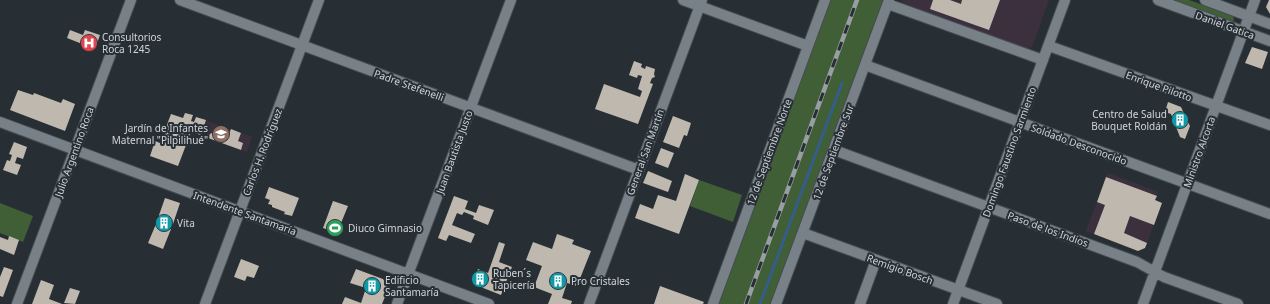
<svg xmlns="http://www.w3.org/2000/svg" width="1270" height="304" font-family="'Noto Sans',sans-serif">
<style>
.education{fill:#3d303e}
.green{fill:#415f36}
.lines{fill:none;stroke-linecap:round;stroke-linejoin:round}
.stream{stroke:#345d89;stroke-width:3}
.building{fill:#bfb8af}
.street-casing{stroke:#454c51;stroke-width:12}
.secondary-casing{stroke:#454c51;stroke-width:12}
.street{stroke:#788188;stroke-width:10}
.secondary{stroke:#788188;stroke-width:10}
.rail-casing{stroke:#989ea3;stroke-width:4.5}
.rail{stroke:#272f35;stroke-width:3;stroke-dasharray:9;stroke-linecap:butt}
.labels{text-anchor:middle;dominant-baseline:central;stroke-width:4;stroke-linejoin:round;paint-order:stroke}
.street-label{font-size:10px;fill:#cfd4d8;stroke:#272f35}
.poi-label{font-size:10px;fill:#cfd4d8;stroke:#272f35;text-anchor:start}
</style>
<rect width="100%" height="100%" fill="#272f35"/>
<!-- education -->
<path class="education" d="M902,0H1049L1032,47L1027,49L904,4Z
M196,117L252,137L247,152L191,132Z
M1108,173L1158,192L1155,200L1162,203L1145,248L1138,251L1086,231Z"/>
<!-- green -->
<path class="green" d="M829,0H883L771,304H718Z
M1172,0H1189L1233,16L1234,20L1233,21H1230Z
M699,180L742,195L733,222L690,206Z
M0,203L33,216L23,242L0,233Z"/>
<g class="lines">
<!-- stream -->
<path class="stream" d="M760,304L842,83"/>
</g>
<!-- building -->
<path class="building" d="M933,0H950L961,4L962,0H1000L989,30L930,9Z
M1269,0H1270V14L1266,7Z
M70,30L83,35L85,30L100,35L95,49L67,38Z
M1252,47L1268,52L1262,69L1245,63Z
M634,61L642,64L641,67L645,69L646,66L655,69L654,74L655,77L652,78L650,83L653,84L638,124L595,109L604,84L640,97L642,91L638,89L642,76L638,75L637,78L629,75Z
M18,90L33,95L34,93L61,103L63,99L75,104L65,131L10,110Z
M1168,102L1181,107L1190,126L1185,139L1180,137L1171,114L1165,112Z
M185,113L193,115L191,121L194,122L196,117L206,120L201,135L191,132L178,166L150,156L155,141L160,143L171,114L183,118Z
M673,116L691,123L687,136L684,135L679,148L663,142Z
M231,129L241,133L238,141L243,143L241,150L208,138L210,134L218,130L229,134Z
M14,142L27,147L23,159L17,157L15,163L21,165L17,175L3,170L7,160L10,161L12,155L9,154Z
M661,148L674,153L668,168L655,163Z
M648,171L672,181L668,192L643,183Z
M685,174L699,180L679,234L635,218L640,204L653,209L658,195L676,201Z
M1106,177L1157,196L1155,200L1162,203L1154,225L1130,216L1124,233L1147,243L1145,248L1138,251L1094,234L1105,205L1097,202Z
M269,187L299,198L292,216L284,214L285,212L272,207V205L268,204L270,200L265,198Z
M454,196L468,201L465,209L476,213L479,205L494,210L488,225L473,219L474,216L464,212L462,215L457,213L452,225L475,234L471,243L449,235L446,241L438,238Z
M165,198L180,203L173,224L168,222L166,228L171,229L163,249L148,243L156,224L160,225L162,220L158,218Z
M333,201L348,206L337,233L323,228Z
M557,234L574,240L572,244L591,251L577,286L567,283L562,298L572,301L571,304H548L552,294L534,287L542,266L526,260L533,242L552,249Z
M9,236L19,240L14,255L0,249V237L8,240Z
M499,242L505,244L499,262L512,267L501,295L473,284L478,269L488,273Z
M241,259L259,266L254,278L247,276L245,281L234,277Z
M4,267L13,270L3,297L0,296V277Z
M356,269L383,279L385,282L384,285L389,287L382,304H342L345,297L361,303L366,288L350,283Z
M41,280L54,285L49,299L62,304H32Z
M660,286L704,302L703,304H654Z
M70,288L80,291L75,304L64,303Z"/>
<g class="lines">
<!-- street casing -->
<g class="street-casing">
<path id="street" d="M180,0L639,170
M683,0L808,46
M888,4L1043,60
M1049,46L1270,125
M865,65L1270,214
M0,122L489,304
M834,150L1137,262L1164,277L1238,304
M803,233L997,304
M205,304L319,0
M397,304L511,0
M713,304L825,0
M776,304L889,0
M860,304L876,260
M1143,304L1255,0"/>
</g>
<!-- secondary casing -->
<g class="secondary-casing">
<path id="secondary" d="M1158,0L1270,41
M1205,0L1270,24
M17,304L131,0
M589,304L702,0
M953,304L1065,0"/>
</g>
<!-- street -->
<use href="#street" class="street"/>
<!-- secondary -->
<use href="#secondary" class="secondary"/>
<!-- rail casing -->
<g class="rail-casing">
<path id="rail" d="M746,304L857,0"/>
</g>
<!-- rail -->
<use href="#rail" class="rail"/>
</g>
<!-- icons -->
<defs>
<g id="hospital-disc" transform="scale(0.9)"><circle r="9.5" fill="#e0444e" stroke="#272f35"/><path d="M-5-5h3v3.5h4V-5h3V5h-3V1.5h-4V5h-3Z" fill="#fff"/></g>
<g id="building-disc" transform="scale(0.9)"><circle r="9.5" fill="#0f9aa8" stroke="#272f35"/><path d="M-4-6H4V6H1V3H-1V6H-4ZM-2.5-4.3h1.7v1.8h-1.7ZM.8-4.3h1.7v1.8H.8ZM-2.5-1h1.7V.8h-1.7ZM.8-1h1.7V.8H.8Z" fill="#fff"/></g>
<g id="school-disc" transform="scale(0.9)"><circle r="9.5" fill="#8d6e63" stroke="#272f35"/><path d="M0-5L7-2L0 1L-7-2ZM-4 1L0 2.5L4 1V4Q0 6-4 4Z" fill="#fff"/></g>
<g id="stadium-disc" transform="scale(0.9)"><circle r="9.5" fill="#2e9e5b" stroke="#272f35"/><path d="M0-5a6.5 5 0 1 0 0 10a6.5 5 0 1 0 0-10ZM-3.5-1.8h7v3.6h-7Z" fill="#fff"/></g>
</defs>
<g fill-rule="evenodd">
<use href="#hospital-disc" x="89" y="43"/>
<use href="#building-disc" x="1180" y="120"/>
<use href="#school-disc" x="221" y="134"/>
<use href="#building-disc" x="164" y="223"/>
<use href="#stadium-disc" x="335" y="228"/>
<use href="#building-disc" x="480" y="279"/>
<use href="#building-disc" x="558" y="281"/>
<use href="#building-disc" x="372" y="286"/>
</g>
<g class="labels">
<!-- street labels -->
<g class="street-label">
<text transform="translate(1225 25) rotate(20)">Daniel Gatica</text>
<text transform="translate(409 85) rotate(20)">Padre Stefenelli</text>
<text transform="translate(1159 86) rotate(20)">Enrique Pilotto</text>
<text transform="translate(1079 144) rotate(20)">Soldado Desconocido</text>
<text transform="translate(74 152) rotate(-70)">Julio Argentino Roca</text>
<text transform="translate(262 152) rotate(-69)">Carlos H. Rodríguez</text>
<text transform="translate(454 152) rotate(-70)">Juan Bautista Justo</text>
<text transform="translate(645 152) rotate(-70)">General San Martín</text>
<text transform="translate(769 152) rotate(-70)">12 de Septiembre Norte</text>
<text transform="translate(833 152) rotate(-70)">12 de Septiembre Sur</text>
<text transform="translate(1009 152) rotate(-70)">Domingo Faustino Sarmiento</text>
<text transform="translate(1199 152) rotate(-70)">Ministro Alcorta</text>
<text transform="translate(245 213) rotate(20)">Intendente Santamaría</text>
<text transform="translate(1048 229) rotate(20)">Paso de los Indios</text>
<text transform="translate(900 269) rotate(20)">Remigio Bosch</text>
</g>
<!-- poi labels -->
<g class="poi-label">
<text x="102" y="37">Consultorios<tspan x="102" dy="12">Roca 1245</tspan></text>
<text x="1167" y="114" text-anchor="end">Centro de Salud<tspan x="1167" dy="12">Bouquet Roldán</tspan></text>
<text x="208" y="128" text-anchor="end">Jardín de Infantes<tspan x="208" dy="12">Maternal "Pilpilihué"</tspan></text>
<text x="177" y="223">Vita</text>
<text x="348" y="228">Diuco Gimnasio</text>
<text x="493" y="273">Ruben´s<tspan x="493" dy="12">Tapicería</tspan></text>
<text x="385" y="280">Edificio<tspan x="385" dy="12">Santamaría</tspan></text>
<text x="571" y="281">Pro Cristales</text>
</g>
</g>
</svg>
